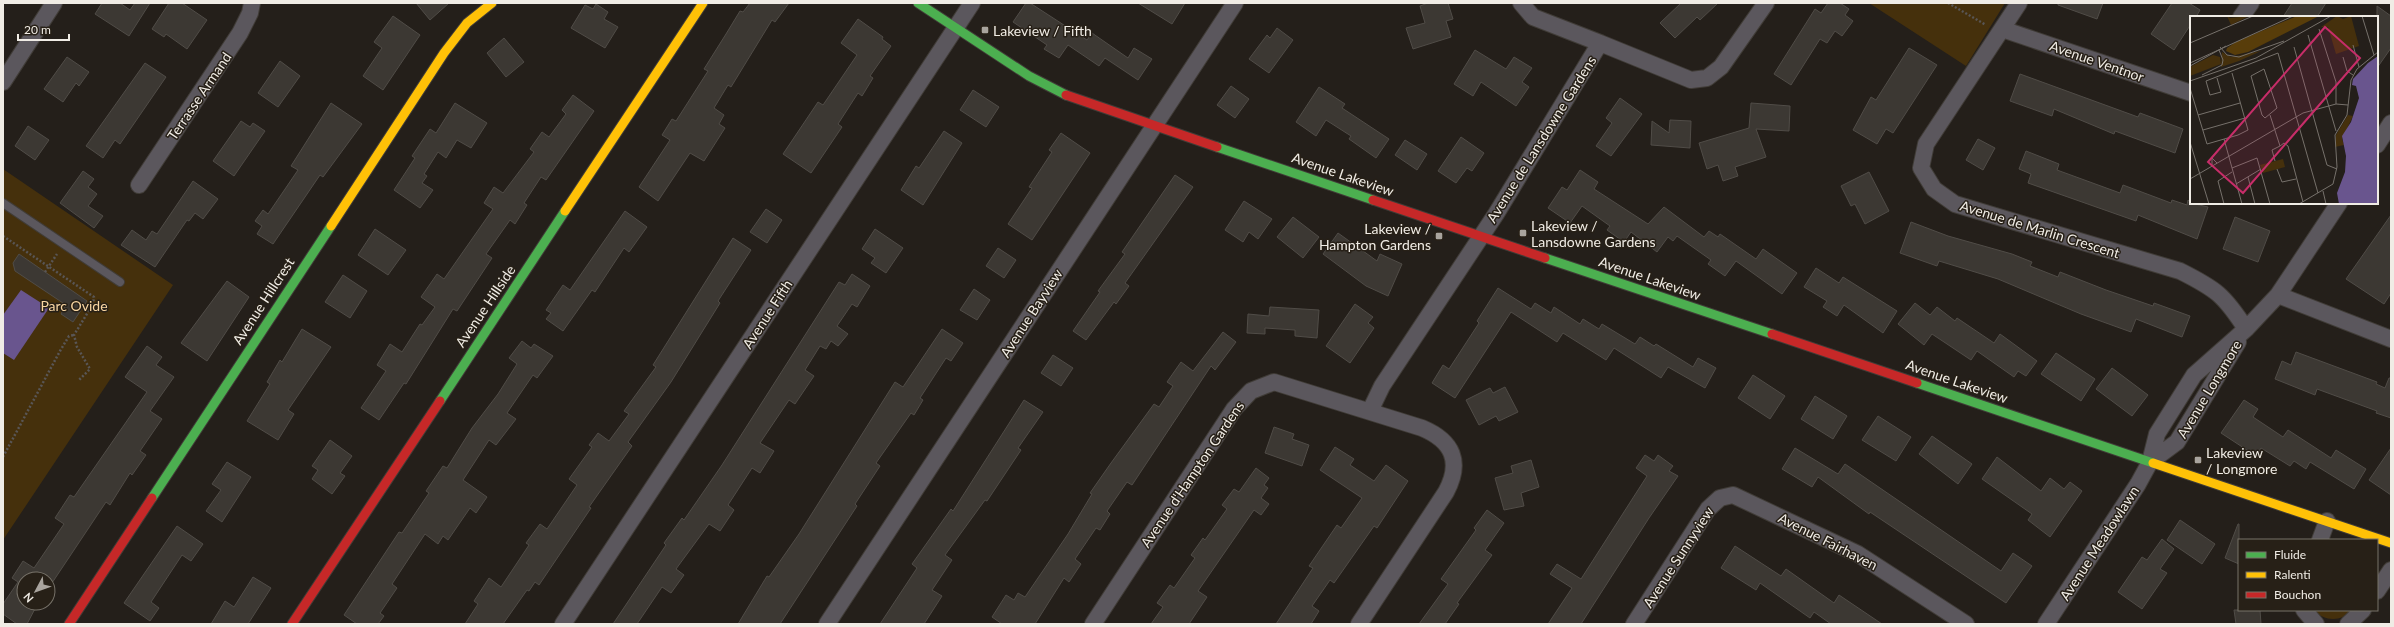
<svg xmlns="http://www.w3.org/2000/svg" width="2394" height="627" font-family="Lato,sans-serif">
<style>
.green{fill:#45300c}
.water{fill:#69558e}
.building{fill:#3c3833;stroke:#504c47}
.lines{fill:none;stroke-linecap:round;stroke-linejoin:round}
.lane-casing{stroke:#403c37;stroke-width:10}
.street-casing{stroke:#403c37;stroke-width:18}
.fast-casing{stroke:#403c37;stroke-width:11}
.slow-casing{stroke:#403c37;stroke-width:11}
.jam-casing{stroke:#403c37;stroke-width:11}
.path{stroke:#595656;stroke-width:2.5;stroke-dasharray:2 2;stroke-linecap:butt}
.lane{stroke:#5b575d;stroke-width:8}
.street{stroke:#5b575d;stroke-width:16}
.fast{stroke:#4caf50;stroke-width:9}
.slow{stroke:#ffc107;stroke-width:9}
.jam{stroke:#c62828;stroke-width:9}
.poi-dot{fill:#a9a49e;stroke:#272017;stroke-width:1.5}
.labels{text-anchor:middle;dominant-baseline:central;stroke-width:3;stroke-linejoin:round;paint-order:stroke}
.poi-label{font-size:14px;fill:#f0ece5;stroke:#272017;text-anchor:start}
.street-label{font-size:14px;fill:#f0ece5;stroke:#272017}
.park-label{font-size:14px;fill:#f9d6a2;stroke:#272017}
.inset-road{fill:none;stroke:#76716b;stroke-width:1}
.view{fill:#c72d69;fill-opacity:0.15;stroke:#c72d69;stroke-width:2}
.inset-edge{fill:none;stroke:#f0ece5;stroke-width:2}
</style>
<rect width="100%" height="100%" fill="#241f1a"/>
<!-- green -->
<path class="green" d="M1869,3H2005L1966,66Z
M3,169L173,285L3,540Z
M2313,610H2353C2340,622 2326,622 2313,610Z"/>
<!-- water -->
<path class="water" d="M21,290L49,308L14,360L3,353V315Z"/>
<!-- building -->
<path class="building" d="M102,3H120L130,10L135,3H150L129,36L95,14Z
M169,3H182L207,20L187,49L166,34L164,37L152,29Z
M416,3H449L430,20Z
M750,3H789L775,22L772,20L731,87L728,85L714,108L724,115L719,124L725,128L704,161L690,153L658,201L639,187L670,140L662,135L672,119L676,121L708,71L704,69L726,34L740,11L743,12Z
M1026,3H1030L1087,40L1092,33L1128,58L1134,48L1152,59L1138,80L1105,58L1099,66L1068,45L1059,58L1044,49L1047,45L1013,22Z
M1138,3H1185L1172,24Z
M1428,3H1448L1453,19L1446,21L1451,37L1413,49L1406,28L1425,23L1420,6Z
M1681,3H1718L1700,20L1697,17L1675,38L1660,23Z
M1828,3H1840L1849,9L1845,15L1853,21L1842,36L1835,31L1827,43L1820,39L1791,85L1774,74L1815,9L1821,13Z
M2058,3H2103L2097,19L2058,5Z
M2172,3H2189L2200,10L2196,17H2191V24L2174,50L2151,34Z
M2292,3H2326L2317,17H2283Z
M596,4L608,12L604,19L618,27L605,48L571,28L585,5L593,9Z
M2377,6L2391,16V48L2377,68Z
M393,16L420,35L383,90L363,76L382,48L374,42Z
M858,19L883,37L882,39L891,46L870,76L873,78L862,96L858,93L838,124L842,127L811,173L783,154L818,102L823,105L857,55L841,43Z
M1277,28L1293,40L1269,73L1249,59L1267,35L1270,38Z
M504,38L524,62L506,77L487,53Z
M1909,48L1937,65L1893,133L1886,129L1877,144L1853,130L1871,97L1876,100Z
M1475,50L1506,69L1514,57L1532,68L1522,82L1529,87L1516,106L1481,82L1473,96L1454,84Z
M67,57L89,72L79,86L76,83L63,102L44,89Z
M280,61L300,76L278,107L258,93Z
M145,63L166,77L120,144L115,140L103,158L86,146Z
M2020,74L2138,117L2140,113L2183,129L2175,153L2115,131L2114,134L2054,109L2052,116L2010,101Z
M1231,86L1249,99L1235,118L1217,105Z
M1319,87L1345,104L1342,108L1389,139L1376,158L1349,139L1351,136L1326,120L1316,136L1296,122Z
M973,90L999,107L986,127L960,110Z
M573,95L594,111L546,180L541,177L524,203L527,205L515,224L510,220L486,254L492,258L457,311L453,309L406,384L404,383L379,420L361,408L386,371L377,365L390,344L402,352L420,324L422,325L435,307L421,297L437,274L444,279L493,209L484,203L494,187L503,193L534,152L530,149L542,132L549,137L566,114L562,110Z
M1620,98L1642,114L1611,156L1596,146L1612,123L1606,118Z
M331,103L362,124L323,177L320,175L273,244L257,234L262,226L255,221L263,210L268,214L298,170L291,166Z
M455,103L487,123L471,148L457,140L446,158L438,152L424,174L427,176L422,183L433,190L420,208L394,190L415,158L412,156L430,129L436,133Z
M1751,103L1790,106L1789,131L1756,129L1766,157L1735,167L1738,176L1723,181L1718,165L1707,169L1699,143L1749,128Z
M1670,120L1691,121L1690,148L1651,145L1652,121L1669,133Z
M241,121L250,127L253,123L265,131L234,176L213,161Z
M28,126L49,140L35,160L15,146Z
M944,131L962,143L923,205L901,190L916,166L919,168Z
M1061,133L1090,153L1032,240L1008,224L1032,188L1029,187L1052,152L1049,150Z
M1461,137L1484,153L1472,171L1467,168L1456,183L1438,171Z
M1978,139L1995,148L1983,170L1966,160Z
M1405,140L1427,154L1417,170L1395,155Z
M2026,151L2059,164L2057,170L2120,193L2123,185L2171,203L2172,200L2187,205L2188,200L2191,203L2208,207L2197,239L2138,215L2136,221L2028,183L2031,174L2019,169Z
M1580,170L1598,182L1594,189L1648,224L1664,207L1704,237L1709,231L1718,237L1720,234L1756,259L1763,249L1797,273L1782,294L1736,261L1725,276L1708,264L1711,260L1677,236L1673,241L1668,237L1657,252L1631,232L1624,242L1607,230L1610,226L1582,206L1570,223L1548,208L1562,187L1567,190Z
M83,171L94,179L88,187L97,194L88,206L103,216L94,228L60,203Z
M1869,172L1889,211L1865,224L1855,204L1851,206L1841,186Z
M1175,175L1193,187L1125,283L1129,286L1116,304L1114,302L1086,340L1073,331L1100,292L1098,291L1125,254L1122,252Z
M193,181L218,199L203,219L195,213L189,221L187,220L155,267L121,245L132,230L146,240L152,231L157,234Z
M1244,201L1272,219L1258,239L1249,232L1243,242L1225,230Z
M766,209L782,220L767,243L750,232Z
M625,211L647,227L629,252L624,248L595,292L592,290L563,331L546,319L551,313L546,310L563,285L570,290Z
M2391,215V293L2384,304L2346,279Z
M1293,217L1319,237L1303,258L1277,237Z
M2235,217L2270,231L2258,262L2223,249Z
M1911,222L1948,236L2012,254L2032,262L2030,266L2058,277L2060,272L2106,290L2153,306L2154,303L2190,316L2182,337L2136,319L2131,332L2081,314L1998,279L1939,261L1937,266L1900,253Z
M375,229L406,250L388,275L358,255Z
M875,229L903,248L886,273L871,263L875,258L862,249Z
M1338,233L1377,261L1380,254L1402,264L1388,296L1366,286L1323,254Z
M733,238L751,250L718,301L720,303L671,382L628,442L632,446L589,507L591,508L539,585L535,582L529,591L527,590L503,624H465L478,604L474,601L489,578L501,587L529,545L526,543L540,524L547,529L577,485L569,479L592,447L589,445L598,433L609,441L629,414L624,411L656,367L653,365Z
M998,248L1016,260L1004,278L986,266Z
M19,254L87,301L73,322L61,314L66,305L15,271L13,263Z
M1816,268L1839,283L1843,277L1897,311L1883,333L1844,305L1837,316L1823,307L1827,301L1804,287Z
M852,274L870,286L857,307L852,304L837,326L848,334L838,346L831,341L826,349L820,346L805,370L814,376L795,404L789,400L760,443L774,451L760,473L752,468L728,505L734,510L720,531L709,524L676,569L684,575L671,593L662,587L637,624H613L666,545L664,543L682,518L684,520L722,465L839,282L845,285Z
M343,275L367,291L350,318L325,302Z
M227,281L249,297L207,361L181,343Z
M1498,288L1531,309L1535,303L1551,313L1554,307L1580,324L1583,319L1599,329L1602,324L1635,344L1640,337L1654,346L1656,344L1693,367L1698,358L1716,368L1705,388L1668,367L1661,378L1614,348L1606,360L1563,333L1557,342L1511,312L1455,398L1432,383L1443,365L1449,369L1479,323L1477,321Z
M974,289L990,300L977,320L960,310Z
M1915,303L1930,315L1937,307L1955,321L1957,318L1994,343L2000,334L2037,361L2026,376L2018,371L2014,377L1977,351L1971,360L1932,334L1924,345L1898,324Z
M1355,304L1373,317L1368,323L1374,328L1350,363L1326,346Z
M1270,307L1319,310L1317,338L1295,336V330L1265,328V334L1247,333L1248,314L1269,316Z
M302,329L331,347L288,410L294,414L278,440L247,421L270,384L267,382L280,360L282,362Z
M942,329L963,343L951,361L946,358L920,398L923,400L914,415L911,413L876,463L880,466L855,504L857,506L780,624H738L767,576L769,577L799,534L895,382L903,387Z
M1223,332L1236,342L1215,370L1211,366L1132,485L1127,482L1107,511L1110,514L1100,530L1096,528L1075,559L1081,564L1069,582L1064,578L1035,624H1002L992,617L1006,595L1014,600L1018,593L1025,597L1068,534L1092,494L1090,493L1111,463L1154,404L1159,407L1173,386L1167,382L1181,362L1193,371Z
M522,341L531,348L534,344L553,356L537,378L533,375L507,413L516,419L496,445L489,440L463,480L487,497L476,513L470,508L448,540L443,536L438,544L425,534L392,584L397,588L380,613L384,616L378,624H357L344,615L399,532L402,533L429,493L426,491L443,466L447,468L472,428L498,394L517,364L509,358Z
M147,346L162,357L156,365L174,377L150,411L162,419L140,451L146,455L132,475L130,473L110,505L106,502L48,589V579H24V603H38L27,624H17L3,614V604L18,582L12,578L23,561L34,568L64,524L55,518L70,495L74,497L147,392L125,377Z
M2296,352L2377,382L2376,384L2385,388L2389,378H2391V418L2376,413L2377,411L2317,389L2315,395L2275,379L2282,361L2291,365Z
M2056,353L2095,379L2081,401L2041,374Z
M1053,355L1073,368L1061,386L1041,373Z
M2112,368L2148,395L2132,416L2096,389Z
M1753,375L1785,396L1770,419L1738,398Z
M1505,387L1518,412L1499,421L1496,416L1479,425L1466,400L1490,388L1493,393Z
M1815,396L1847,416L1833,439L1801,419Z
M1024,400L1043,412L1018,448L1021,450L987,501L985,500L945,555L952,560L932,590L942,596L924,624H880L917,568L912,564L951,509L953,511Z
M2244,400L2258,409L2253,417L2283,437L2288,430L2331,458L2336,450L2366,469L2354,489L2310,462L2306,469L2294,461L2290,466L2261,448L2256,456L2221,433Z
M1878,416L1911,437L1896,461L1862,440Z
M1274,427L1294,434L1292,439L1309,445L1302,466L1265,453Z
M1932,436L1972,464L1958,484L1919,454Z
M330,440L352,456L340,473L345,476L332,494L312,479L318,470L312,466Z
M1335,447L1354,459L1350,465L1374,481L1386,465L1408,481L1377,528L1374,526L1334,583L1330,580L1312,606L1319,611L1311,624H1276L1313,568L1309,566L1337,525L1341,528L1362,498L1320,470Z
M1795,448L1838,474L1845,464L2001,571L2013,553L2032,566L2006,603L1870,512L1869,514L1818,477L1812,487L1782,469Z
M2391,448V495L2369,480Z
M1645,455L1654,461L1658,455L1673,466L1669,471L1678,476L1649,518L1581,624H1548L1572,588L1550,574L1557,564L1581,579L1647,476L1636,468Z
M1997,457L2041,491L2050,478L2064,489L2070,482L2082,491L2050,537L2028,520L2032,514L1982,479Z
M1531,460L1539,487L1521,493L1524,506L1504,510L1495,478L1513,473L1511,466Z
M227,462L251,477L222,522L206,511L221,490L212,484Z
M1256,468L1269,478L1264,485L1268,488L1261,498L1269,504L1261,515L1254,510L1198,591L1207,597L1189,624H1151L1163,607L1157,603L1170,585L1174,588L1195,558L1191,555L1203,538L1205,540L1227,509L1222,505L1234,489L1239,492Z
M1487,510L1504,523L1485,550L1492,555L1457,603L1459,604L1445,624H1419L1448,584L1441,579L1476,530L1474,528Z
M2180,520L2215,544L2202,564L2167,540Z
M2238,524H2239V564L2225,558Z
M177,526L203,544L191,561L182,555L151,602L159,608L150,621L124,603Z
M2162,539L2174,549L2160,569L2167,573L2142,609L2118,592L2142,557L2147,560Z
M1735,546L1781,576L1786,569L1834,603L1839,595L1882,624H1831L1814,612L1810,618L1760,583L1756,590L1721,568Z
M253,577L271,588L248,624H211L225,601L234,607Z
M2234,610H2260L2261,624H2236Z"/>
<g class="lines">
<!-- lane casing -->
<g class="lane-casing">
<path id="lane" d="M3,203L120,282"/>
</g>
<!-- street casing -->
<g class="street-casing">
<path id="street" d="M2019,3L1926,144L1921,168L1934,189L1955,204L2180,271C2216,289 2224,295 2246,329
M2241,17L2251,3
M2002,29L2191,93
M1600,43L1691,80L1707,78L1721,67L1766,3
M3,82L54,3
M2377,145L2391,123
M139,185L240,33L250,13L252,3
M2278,295L2391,339
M1370,411L1382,386L1496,214L1600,43L1533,17L1521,3
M2150,462L2177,442L2238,342
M2320,540L2327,521
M2377,591L2391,570
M2304,610L2316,624
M563,624L972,3
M827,624L1235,3
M1093,624L1234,409L1251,391L1274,382L1422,428C1453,441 1462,462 1446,492L1359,624
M1634,624L1708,509L1720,498L1733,495L1858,554L1966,624
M2046,624L2138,484L2150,462L2157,434L2194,375L2246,329L2278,295L2339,203
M2348,624L2363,610"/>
</g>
<!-- fast casing -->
<g class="fast-casing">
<path id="fast" d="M918,3L1029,76L1066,95
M1217,147L1373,200
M1545,258L1772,334
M1917,383L2153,463
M440,401L565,211
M152,498L331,226"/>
</g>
<!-- slow casing -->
<g class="slow-casing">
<path id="slow" d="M565,211L703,3
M331,226L444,53L467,23L492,3
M2153,463L2391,543"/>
</g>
<!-- jam casing -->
<g class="jam-casing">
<path id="jam" d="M1066,95L1217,147
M1373,200L1545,258
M1772,334L1917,383
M69,624L152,498
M292,624L440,401"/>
</g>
<!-- path -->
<path class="path" d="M1948,3L1986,25
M3,236L94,297L93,304L74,335L77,347L90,369L78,381
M45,272L57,254
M3,457L60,351L69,336L74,335"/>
<!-- lane -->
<use href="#lane" class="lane"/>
<!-- street -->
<use href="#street" class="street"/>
<!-- fast -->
<use href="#fast" class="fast"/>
<!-- slow -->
<use href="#slow" class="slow"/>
<!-- jam -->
<use href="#jam" class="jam"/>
</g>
<!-- markers -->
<g class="poi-dot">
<rect x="981" y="26" width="8" height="8" rx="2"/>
<rect x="1519" y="229" width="8" height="8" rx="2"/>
<rect x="1435" y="232" width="8" height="8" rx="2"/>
<rect x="2194" y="456" width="8" height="8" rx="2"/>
</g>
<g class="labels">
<!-- poi labels -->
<g class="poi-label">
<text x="993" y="30">Lakeview / Fifth</text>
<text x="1531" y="225">Lakeview /<tspan x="1531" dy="16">Lansdowne Gardens</tspan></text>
<text x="1431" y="228" text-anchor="end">Lakeview /<tspan x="1431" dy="16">Hampton Gardens</tspan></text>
<text x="2206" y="452">Lakeview<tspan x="2206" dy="16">/ Longmore</tspan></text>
</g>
<!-- street labels -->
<g class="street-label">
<text transform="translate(2097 61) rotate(19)">Avenue Ventnor</text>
<text transform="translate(199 96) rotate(-56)">Terrasse Armand</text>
<text transform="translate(1541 139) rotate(-58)">Avenue de Lansdowne Gardens</text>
<text transform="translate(1343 174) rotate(19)">Avenue Lakeview</text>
<text transform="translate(2040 229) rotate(17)">Avenue de Marlin Crescent</text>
<text transform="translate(1650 278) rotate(19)">Avenue Lakeview</text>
<text transform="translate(263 301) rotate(-57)">Avenue Hillcrest</text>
<text transform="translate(485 306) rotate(-56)">Avenue Hillside</text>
<text transform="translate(1031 313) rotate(-57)">Avenue Bayview</text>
<text transform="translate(767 314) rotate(-57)">Avenue Fifth</text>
<text transform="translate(1957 381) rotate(19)">Avenue Lakeview</text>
<text transform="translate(2209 389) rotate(-59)">Avenue Longmore</text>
<text transform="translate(1192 474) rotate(-56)">Avenue d'Hampton Gardens</text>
<text transform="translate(1828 541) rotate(27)">Avenue Fairhaven</text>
<text transform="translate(2099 543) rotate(-57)">Avenue Meadowlawn</text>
<text transform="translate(1678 557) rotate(-57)">Avenue Sunnyview</text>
</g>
<!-- park labels -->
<g class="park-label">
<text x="74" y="305">Parc Ovide</text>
</g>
</g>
<!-- overview -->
<g transform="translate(2190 16)">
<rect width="188" height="188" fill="#241f1a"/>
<path d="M37,0L40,2L59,0L41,9ZM147,0L153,3L161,0L169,30L146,38L138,11H131ZM71,35L49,45L31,51L32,36L41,41ZM23,39L30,41L31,48L0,60V51ZM158,99L163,100L152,123L154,129L145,131L146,119ZM93,143L95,151L73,157L70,149Z" fill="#45300c"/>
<path d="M107,0H129L58,36L45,39L36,35L37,32L46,26Z" fill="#583d0a"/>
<path d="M188,40V188H149L147,177L155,156L156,140L152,120L161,106L169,82L166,70L162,69L163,63L178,47Z" fill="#69558e"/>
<path class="inset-road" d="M172,0L184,39M129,13L146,66V88M118,19L146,115M0,27L63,0M163,29L169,51M30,31L37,39L49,41L94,25M104,31L137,149L147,153M153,41L157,55L163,59M0,47L103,0M0,50L36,30M74,53L87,92L75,102L72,99L61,60ZM12,59L32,49L33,44L29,34M27,62L31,76L20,79L16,65L88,37L128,177M0,65L66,42L141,0M0,72L17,128L48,119L58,114L42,57M8,99L50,87M80,99L90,130L94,127L98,130L113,186M13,114L55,102M34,123L52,188M0,126L19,188M85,145L82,134L90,130M22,150V142L27,147M42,152L67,142L80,188M87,153L92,166L106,163M58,161L65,188M0,163L113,97L146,88L158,89M46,168L71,153M133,175L136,188M34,188L28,165L42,156M109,188L143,168L147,151L145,119L157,99L161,64L167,53L188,36"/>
<path class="view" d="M135,11L170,42L53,177L18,146Z"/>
<rect width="188" height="188" class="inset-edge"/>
</g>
<!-- border -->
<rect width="2394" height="627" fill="none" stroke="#f0ece5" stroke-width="8"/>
<!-- legend -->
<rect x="2238" y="539" width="140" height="72" fill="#272017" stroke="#777269"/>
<rect x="2246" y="552" width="20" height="6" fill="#4caf50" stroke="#777269"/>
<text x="2274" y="559" font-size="12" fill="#f0ece5">Fluide</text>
<rect x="2246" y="572" width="20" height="6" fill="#ffc107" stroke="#777269"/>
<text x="2274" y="579" font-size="12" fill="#f0ece5">Ralenti</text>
<rect x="2246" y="592" width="20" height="6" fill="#c62828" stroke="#777269"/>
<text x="2274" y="599" font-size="12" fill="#f0ece5">Bouchon</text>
<!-- north arrow -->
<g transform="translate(36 591) rotate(229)"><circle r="19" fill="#272017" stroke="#777269"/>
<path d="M0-3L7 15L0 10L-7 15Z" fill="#a9a49e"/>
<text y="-6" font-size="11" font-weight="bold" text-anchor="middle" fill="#f0ece5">N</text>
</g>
<!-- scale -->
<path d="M18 34v6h51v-6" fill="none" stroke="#f0ece5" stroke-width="2"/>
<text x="24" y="34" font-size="12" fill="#f0ece5" stroke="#272017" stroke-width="3" paint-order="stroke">20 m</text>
</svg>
